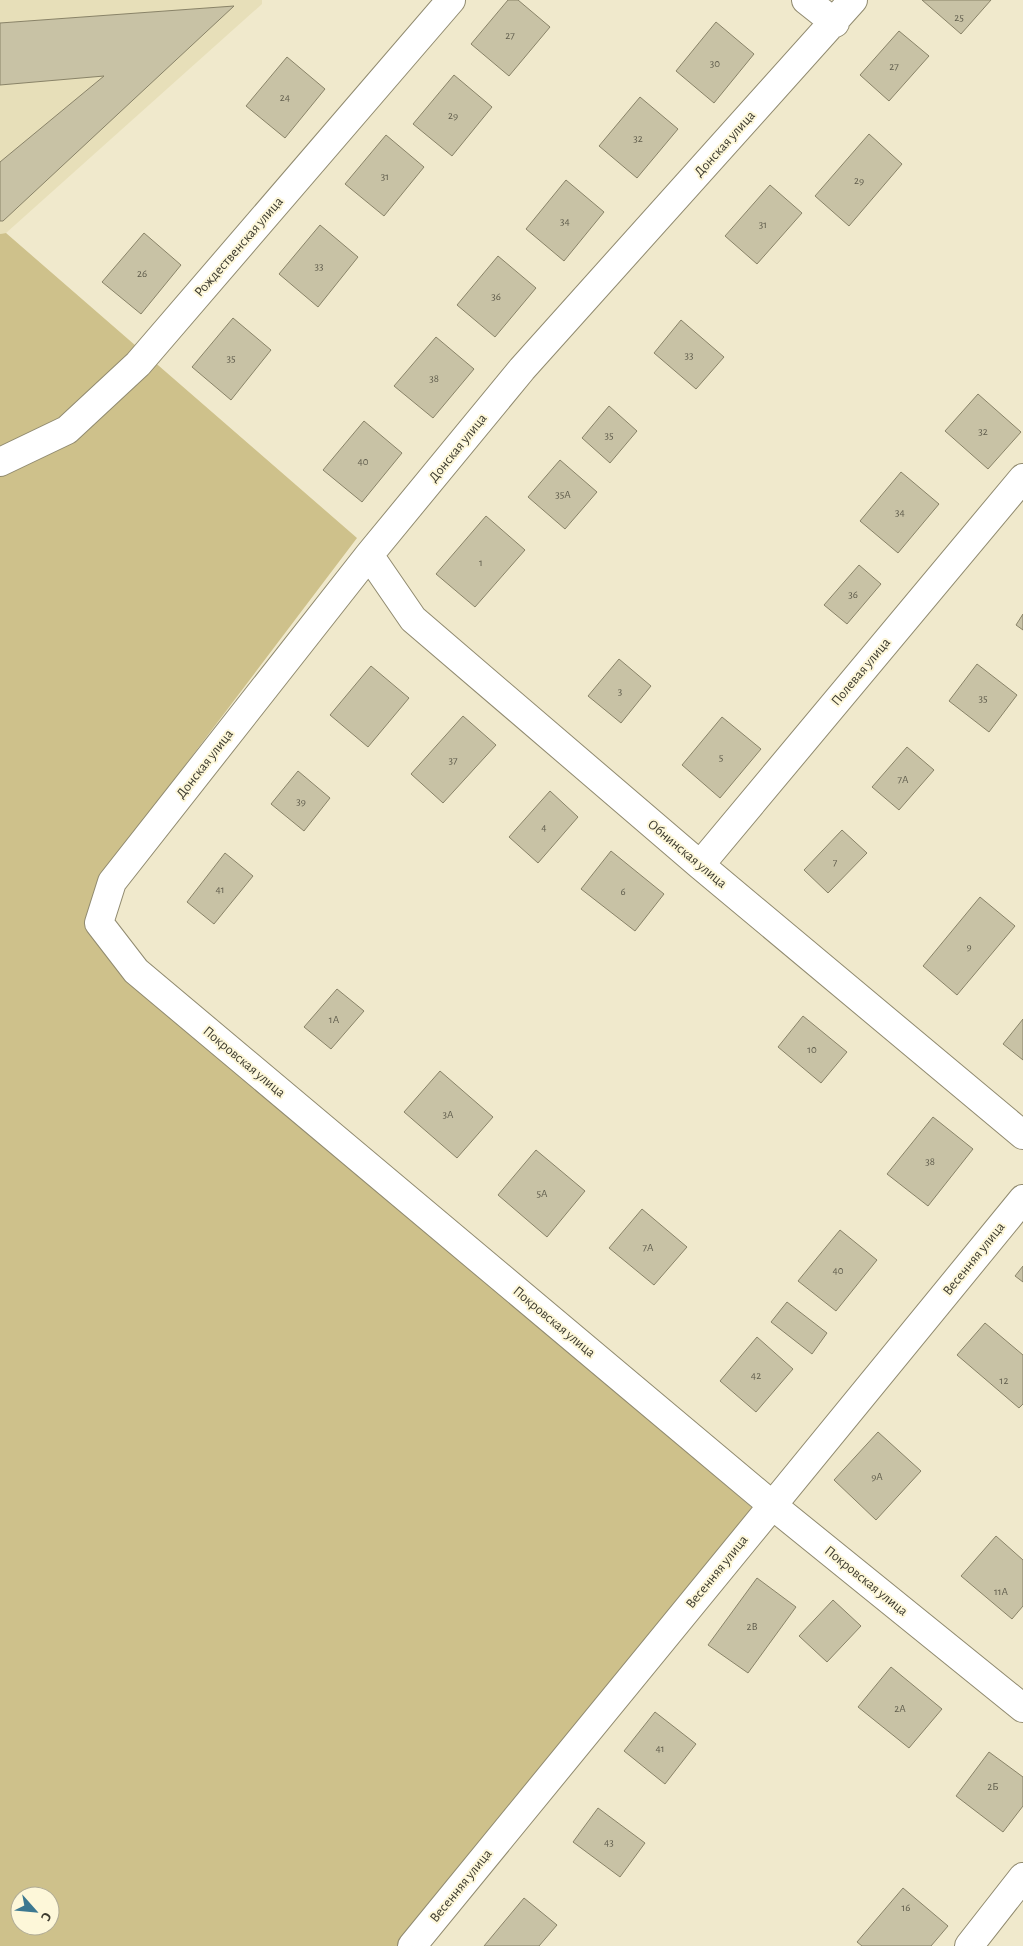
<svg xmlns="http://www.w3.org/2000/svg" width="1023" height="1946" font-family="'Alegreya Sans',sans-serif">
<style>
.built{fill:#e7dfb9}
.green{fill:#cec18b;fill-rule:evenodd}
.building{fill:#c8c2a5;stroke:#898368}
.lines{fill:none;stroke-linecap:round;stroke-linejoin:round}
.minor-casing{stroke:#908a6f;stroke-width:30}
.minor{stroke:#fff;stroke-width:28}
.labels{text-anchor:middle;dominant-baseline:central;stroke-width:4;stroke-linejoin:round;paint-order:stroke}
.number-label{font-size:11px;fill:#5f5c4c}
.street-label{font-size:14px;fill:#3c3a2e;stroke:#fdf7d9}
</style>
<rect width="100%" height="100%" fill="#f0e9cc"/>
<!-- built -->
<path class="built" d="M0,0H262V4L6,233L0,234Z"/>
<!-- green -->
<path class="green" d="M6,233L357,538L102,875L129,977L763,1517L414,1946H0V234ZM20,1896H50V1926H20Z"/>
<!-- building -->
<path class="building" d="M508,0H518L550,27L509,76L471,44Z
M922,0H991L961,34Z
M234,6L3,221H0V162L104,76L0,85V23Z
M716,22L754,54L714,103L676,71Z
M899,31L929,56L889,101L860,75Z
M287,57L325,89L285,138L246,106Z
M454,75L492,107L452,156L413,124Z
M640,97L678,129L637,178L599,146Z
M869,134L902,164L849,226L815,196Z
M386,135L424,167L384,216L345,184Z
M566,180L604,212L564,261L526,229Z
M770,185L802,213L757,264L725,236Z
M320,225L358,257L318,307L279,274Z
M144,233L181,265L141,314L102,282Z
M498,256L536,288L495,337L457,305Z
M233,318L271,350L231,400L192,367Z
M681,320L724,357L696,389L654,353Z
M436,337L474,369L433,418L394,386Z
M978,394L1021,432L988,469L945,431Z
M609,406L637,431L610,463L582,438Z
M364,421L402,453L362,502L323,470Z
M560,460L597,492L565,529L528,497Z
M901,472L939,504L898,553L860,521Z
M486,516L525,550L475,607L436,574Z
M859,565L881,584L847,624L824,605Z
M1023,614V630L1016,625Z
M619,659L651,686L621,723L588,696Z
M977,664L1017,695L989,732L949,701Z
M371,666L409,698L368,747L330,715Z
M463,716L496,745L443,803L411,774Z
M722,717L761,749L720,798L682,765Z
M907,747L934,770L899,810L872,787Z
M298,771L330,798L304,831L271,804Z
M550,791L578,817L538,863L509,837Z
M842,830L867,853L828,893L804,870Z
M611,851L664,894L635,931L581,889Z
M225,853L253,876L214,924L187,902Z
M980,897L1015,926L957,995L923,966Z
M337,989L364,1011L331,1049L304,1027Z
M803,1016L847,1052L821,1083L778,1047Z
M1023,1019V1060L1003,1044Z
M440,1071L493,1117L457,1158L404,1112Z
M933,1117L973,1149L928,1206L887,1174Z
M536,1150L585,1191L547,1237L498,1195Z
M642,1209L687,1247L654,1285L609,1248Z
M840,1230L877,1260L836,1311L798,1281Z
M1023,1266V1282L1015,1276Z
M787,1302L827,1333L812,1354L771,1322Z
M985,1323L1023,1355V1404L1019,1408L957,1355Z
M757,1337L793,1369L756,1412L720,1381Z
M878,1432L921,1471L876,1520L834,1480Z
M996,1536L1023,1560V1606L1012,1619L961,1576Z
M757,1578L796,1607L748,1673L708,1645Z
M833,1600L861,1626L827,1662L799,1636Z
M891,1667L942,1709L909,1748L858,1707Z
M655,1712L696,1744L665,1784L624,1751Z
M989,1752L1023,1777V1806L1003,1832L956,1796Z
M598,1808L645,1843L620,1877L573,1842Z
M903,1888L948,1926L931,1946H862L857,1942Z
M524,1898L557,1925L539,1946H484Z"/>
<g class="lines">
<!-- minor casing -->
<g class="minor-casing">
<path id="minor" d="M806,0L835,23
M853,0L522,369L369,555L112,882L99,923L136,971L772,1505L1023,1708
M0,462L67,430L138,364L451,0
M369,555L413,619L700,865L1023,1135
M700,865L1023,478
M412,1946L1023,1199
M969,1946L1023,1877"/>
</g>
<!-- minor -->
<use href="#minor" class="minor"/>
</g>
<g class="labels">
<!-- number labels -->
<g class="number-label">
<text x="959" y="17">25</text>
<text x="510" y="35">27</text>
<text x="715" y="63">30</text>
<text x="894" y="66">27</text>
<text x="285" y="97">24</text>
<text x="453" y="115">29</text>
<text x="638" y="138">32</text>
<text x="385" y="176">31</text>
<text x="859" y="180">29</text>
<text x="565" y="221">34</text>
<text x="763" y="224">31</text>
<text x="319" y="266">33</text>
<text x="142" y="273">26</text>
<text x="496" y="296">36</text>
<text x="689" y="355">33</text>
<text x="231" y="358">35</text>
<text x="434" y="378">38</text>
<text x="983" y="431">32</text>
<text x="609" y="435">35</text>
<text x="363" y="461">40</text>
<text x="563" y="494">35А</text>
<text x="900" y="512">34</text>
<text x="481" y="562">1</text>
<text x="853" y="594">36</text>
<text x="620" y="691">3</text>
<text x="983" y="698">35</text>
<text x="721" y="757">5</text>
<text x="453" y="760">37</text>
<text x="903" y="779">7А</text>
<text x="301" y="801">39</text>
<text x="544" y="827">4</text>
<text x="835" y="862">7</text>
<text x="220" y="889">41</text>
<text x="623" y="891">6</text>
<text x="969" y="946">9</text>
<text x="334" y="1019">1А</text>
<text x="812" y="1049">10</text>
<text x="448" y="1114">3А</text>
<text x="930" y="1161">38</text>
<text x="542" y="1193">5А</text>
<text x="648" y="1247">7А</text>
<text x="838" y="1270">40</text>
<text x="756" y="1375">42</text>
<text x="1004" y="1380">12</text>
<text x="877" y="1476">9А</text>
<text x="1001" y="1591">11А</text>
<text x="752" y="1626">2В</text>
<text x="900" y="1708">2А</text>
<text x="660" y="1748">41</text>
<text x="993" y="1786">2Б</text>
<text x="609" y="1842">43</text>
<text x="906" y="1907">16</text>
</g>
<!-- street labels -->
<g class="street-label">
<text transform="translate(725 144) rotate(-48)">Донская улица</text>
<text transform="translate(239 247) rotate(-49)">Рождественская улица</text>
<text transform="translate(458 448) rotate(-51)">Донская улица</text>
<text transform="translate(861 672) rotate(-50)">Полевая улица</text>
<text transform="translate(205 764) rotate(-52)">Донская улица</text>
<text transform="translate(687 854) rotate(40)">Обнинская улица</text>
<text transform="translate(244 1062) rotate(40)">Покровская улица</text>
<text transform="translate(974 1259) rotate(-51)">Весенняя улица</text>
<text transform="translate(554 1322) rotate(40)">Покровская улица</text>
<text transform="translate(717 1572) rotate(-51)">Весенняя улица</text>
<text transform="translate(866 1581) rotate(39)">Покровская улица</text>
<text transform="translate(461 1886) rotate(-51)">Весенняя улица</text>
</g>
</g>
<!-- north arrow -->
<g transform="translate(35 1911) rotate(117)"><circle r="24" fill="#fdf7d9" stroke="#b0ab95"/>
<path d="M0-4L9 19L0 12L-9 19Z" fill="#3c7890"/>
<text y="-8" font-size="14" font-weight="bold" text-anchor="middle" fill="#3c3a2e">С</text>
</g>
</svg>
